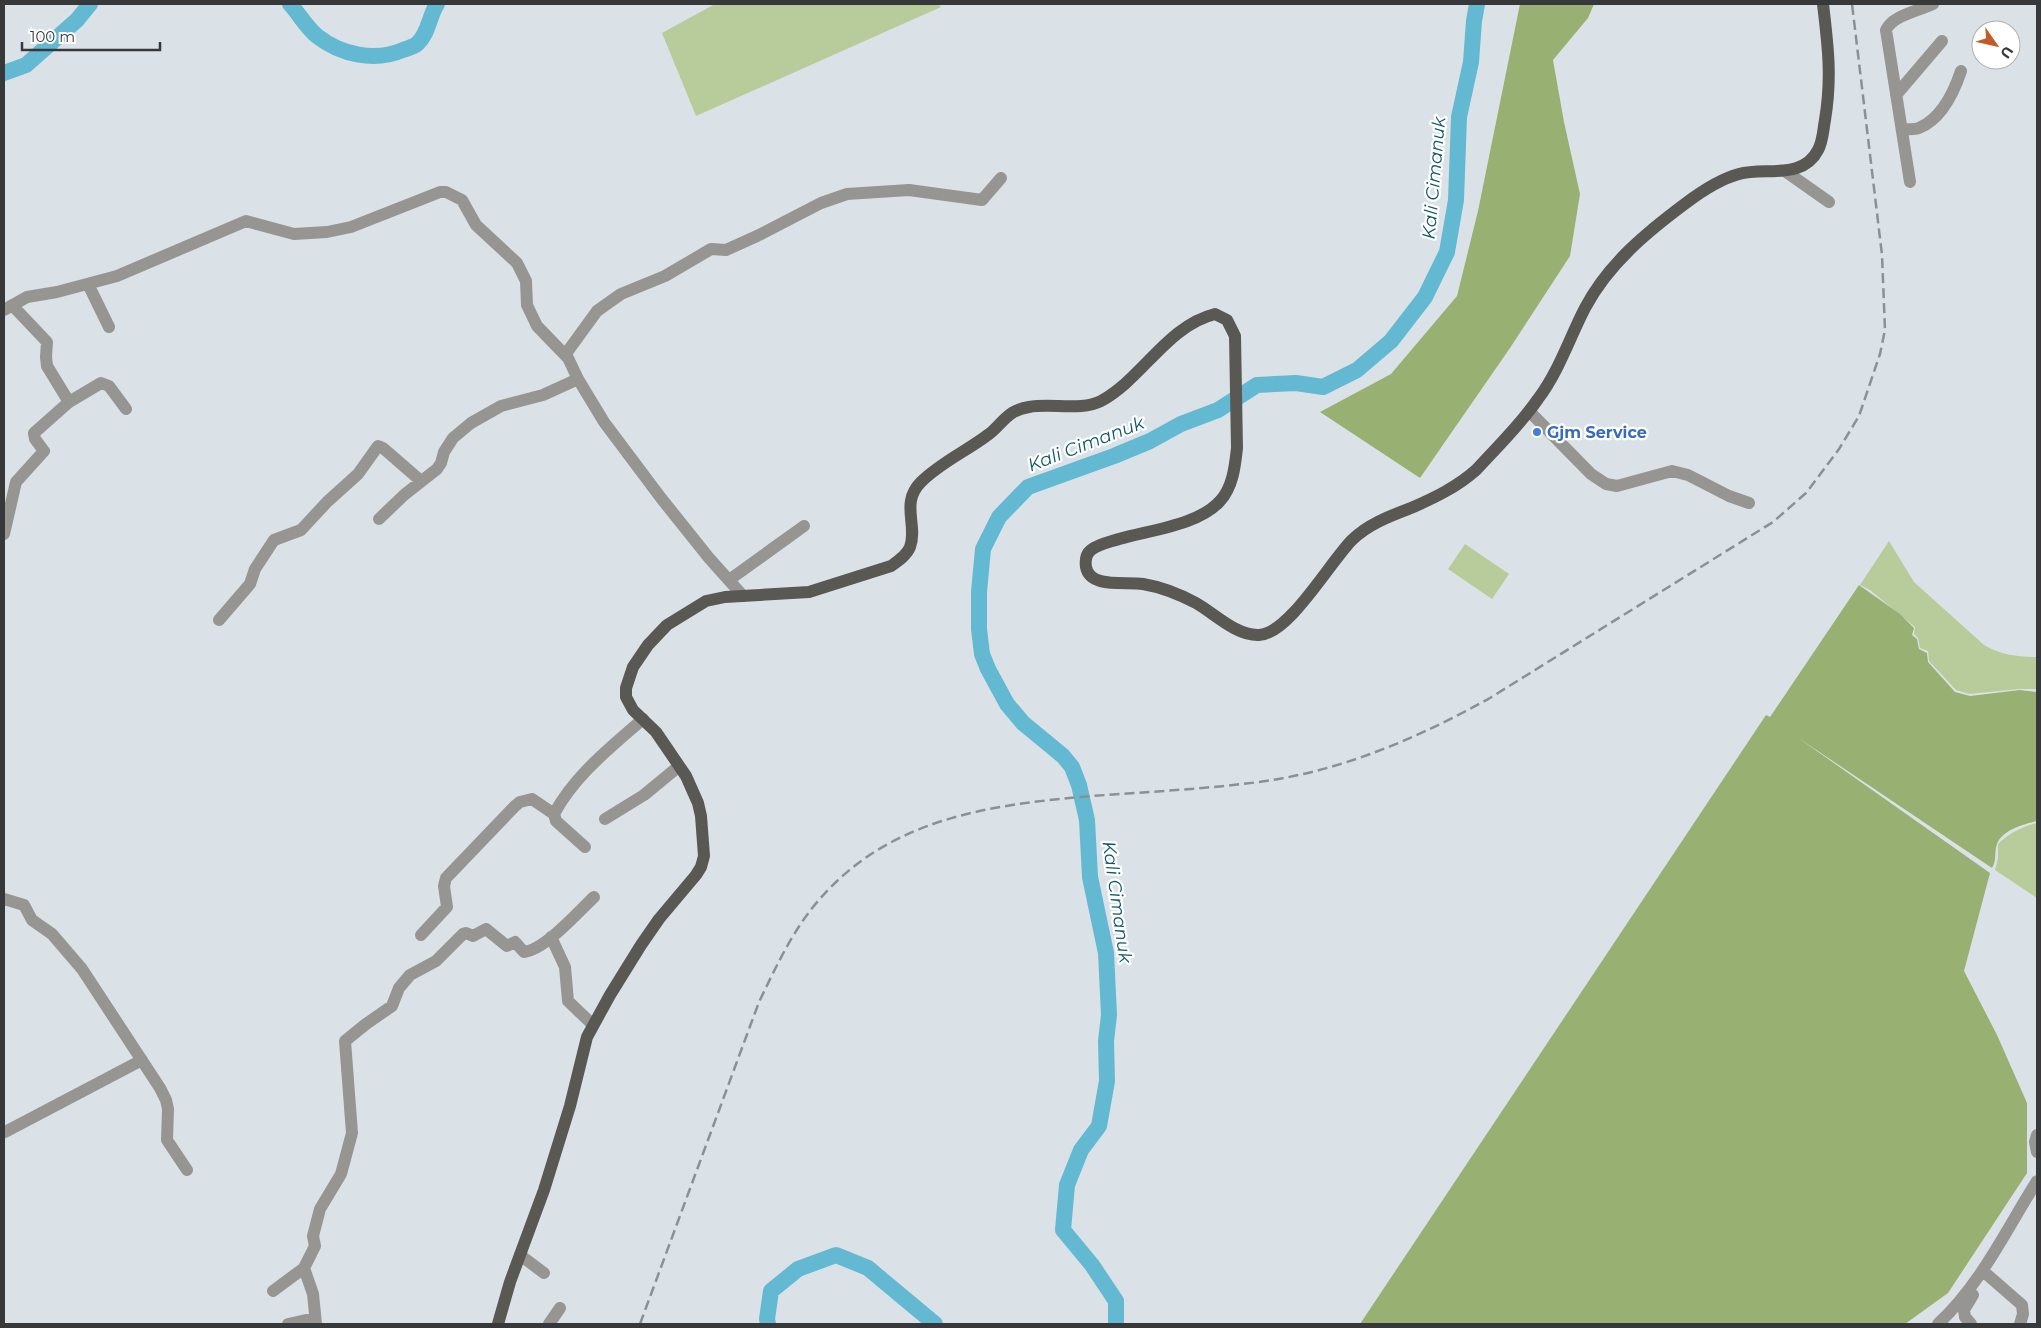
<svg xmlns="http://www.w3.org/2000/svg" width="2041" height="1328" font-family="Montserrat,sans-serif">
<style>
.green{fill:#b7cc9a}
.forest{fill:#98b072}
.lines{fill:none;stroke-linecap:round;stroke-linejoin:round}
.river{stroke:#63b9d1;stroke-width:16}
.minor{stroke:#969592;stroke-width:12}
.major{stroke:#5a5853;stroke-width:12}
.rail{stroke:#8b9093;stroke-width:2.5;stroke-dasharray:10 5;stroke-linecap:butt}
.shop-dot{fill:#3f7fe0;stroke:#fff;stroke-width:2}
.labels{text-anchor:middle;dominant-baseline:central;stroke-width:4.5;stroke-linejoin:round;paint-order:stroke}
.shop-label{font-size:16px;font-weight:bold;fill:#366cbe;stroke:#fff;text-anchor:start}
.water-label{font-size:18px;font-style:italic;fill:#0c5768;stroke:#fff}
</style>
<rect width="100%" height="100%" fill="#dbe2e7"/>
<!-- green -->
<path class="green" d="M715,4H938L941,7L696,116L662,33Z
M1889,541L1914,582L1984,645C2001,655 2018,657 2037,657V689H2020L1969,694L1956,690L1929,661L1928,651L1920,648L1918,638L1914,634L1915,627L1870,590L1860,585Z
M1465,544L1509,574L1492,599L1448,569Z
M2037,823V898L1995,870L1998,858V844C2010,833 2021,827 2037,823Z"/>
<!-- forest -->
<path class="forest" d="M1520,4H1594L1588,18L1553,60L1564,122L1580,194L1570,256L1510,348L1420,478L1320,412L1391,374L1457,296L1478,211Z
M1859,585L1900,614L1914,628L1912,635L1917,639L1919,649L1927,653L1928,662L1955,692L1970,696L2020,690L2037,692V821C2024,824 2002,830 1997,844C1994,852 1997,860 1992,868L1797,737L1990,873L1964,971L1997,1035L2027,1103V1173L1948,1293L1905,1324H1360L1766,715L1770,717Z"/>
<g class="lines">
<!-- river -->
<path class="river" d="M290,4C299,14 307,28 317,36C341,55 375,62 403,50C407,48 414,47 417,44C429,33 429,16 437,4
M4,73L26,65L77,20L90,4
M768,1324L767,1319L771,1291L798,1269L836,1255L868,1268L935,1324
M1116,1324V1301L1092,1265L1063,1230L1067,1185L1081,1150L1099,1126L1107,1081L1106,1041L1109,1015L1106,953L1090,877L1087,820L1079,785L1072,767L1063,756L1023,723L1007,704L988,669L982,654L979,629V592L983,549L999,517L1028,487L1114,456L1150,441L1181,424L1218,410L1257,385L1296,383L1323,387L1357,370L1391,341L1425,297L1447,252L1456,200L1459,117L1471,62L1474,21L1477,4"/>
<!-- minor -->
<path class="minor" d="M1896,95L1942,41
M1903,129C1908,129 1914,130 1919,128C1941,119 1954,92 1961,71
M1785,171L1829,202
M1910,182L1886,30C1893,15 1919,11 1933,4
M88,284L109,327
M4,310L27,297L57,292L117,276L246,221L294,234L327,232L351,227L440,192H446L462,200L476,225L517,263L526,281L527,305L537,326L568,358L578,379L604,422L661,498L709,558L743,596
M565,355L597,311L621,294L665,276L711,249L726,250L757,236L821,203L847,194L909,190L982,200L1001,178
M69,402L101,383L109,386L126,409
M1529,411L1591,474L1606,484L1617,486L1672,471L1688,475L1729,496L1749,503
M379,519L404,495L437,469L441,463L444,452L453,438L471,423L501,406L543,395L578,379
M4,534L16,482L44,451L35,439L34,433L69,402L47,366L46,357L47,342L12,305
M729,580L804,526
M219,620L250,584L255,569L274,540L301,530L327,502L358,474L378,446L383,448L421,481
M605,819L644,795L678,767
M585,847L556,821L554,814C575,775 610,748 643,719
M4,899L24,905L32,920L52,934L82,969L160,1088L166,1100L168,1109L167,1140L187,1170
M421,935L447,907L444,886L446,878L515,806L520,802L532,799L554,814
M551,937L565,967L568,1001L593,1025
M5,1132L142,1060
M2037,1135L2035,1142L2037,1152
M520,1255L544,1273
M1983,1271L2022,1305L2023,1314L2020,1324
M273,1291L304,1268
M288,1324L315,1318
M316,1324L313,1294L304,1268L315,1246L313,1236L320,1209L341,1174L352,1133L345,1041L366,1024L392,1006L399,988L410,975L436,961L463,934L466,933L473,936L486,929L507,946L515,942L524,952C545,950 578,912 594,897
M549,1324L560,1308
M1938,1324C1981,1284 2006,1230 2037,1181
M1971,1324L1965,1317L1964,1310L1973,1295"/>
<!-- major -->
<path class="major" d="M498,1324L510,1282L544,1190L570,1106L587,1037L610,995L641,945L659,919L696,875L701,867L704,856L701,816L698,803L686,776L656,732L633,710L626,697V688L633,667L648,645L667,625L706,601L725,597L809,592L891,566C898,561 907,555 910,547C918,525 900,503 921,482C941,462 967,451 989,434C997,428 1003,419 1012,413C1017,410 1023,408 1029,407C1051,403 1082,411 1101,401C1143,378 1167,326 1215,314L1227,320L1235,336L1237,448C1235,466 1233,487 1220,501C1199,525 1150,530 1119,539C1110,542 1099,544 1091,550C1086,554 1085,560 1086,567C1090,589 1126,581 1143,584C1161,587 1179,594 1196,603C1214,613 1236,636 1259,635C1289,634 1330,562 1352,540C1368,524 1390,516 1411,508C1434,498 1457,487 1476,470C1497,447 1520,425 1538,399C1559,371 1569,339 1585,308C1608,264 1647,232 1686,203C1702,191 1720,179 1739,174C1765,167 1803,180 1818,150C1823,141 1823,130 1825,120C1832,78 1828,46 1823,4"/>
<!-- rail -->
<path class="rail" d="M640,1324L759,1002C775,969 790,936 813,907C884,819 986,805 1092,796C1148,792 1204,789 1259,782C1342,771 1418,738 1490,698L1773,522L1806,493L1839,449L1859,416L1880,354L1885,330L1882,255L1852,4"/>
</g>
<!-- markers -->
<circle class="shop-dot" cx="1537" cy="432" r="5"/>
<g class="labels">
<!-- shop labels -->
<g class="shop-label">
<text x="1547" y="432">Gjm Service</text>
</g>
<!-- water labels -->
<g class="water-label">
<text transform="translate(1434 178) rotate(-85)">Kali Cimanuk</text>
<text transform="translate(1086 444) rotate(-21)">Kali Cimanuk</text>
<text transform="translate(1117 902) rotate(82)">Kali Cimanuk</text>
</g>
</g>
<!-- border -->
<rect width="2041" height="1328" fill="none" stroke="#36383a" stroke-width="10"/>
<!-- north arrow -->
<g transform="translate(1996 45) rotate(124)"><circle r="24" fill="#ffffff" stroke="#afafb0"/>
<path d="M0-4L9 19L0 12L-9 19Z" fill="#c15c28"/>
<text y="-8" font-size="14" font-weight="bold" text-anchor="middle" fill="#36383a">U</text>
</g>
<!-- scale -->
<path d="M22 42v8h138v-8" fill="none" stroke="#36383a" stroke-width="2.5"/>
<text x="30" y="42" font-size="15" fill="#36383a" stroke="#ffffff" stroke-width="4" paint-order="stroke">100 m</text>
</svg>
